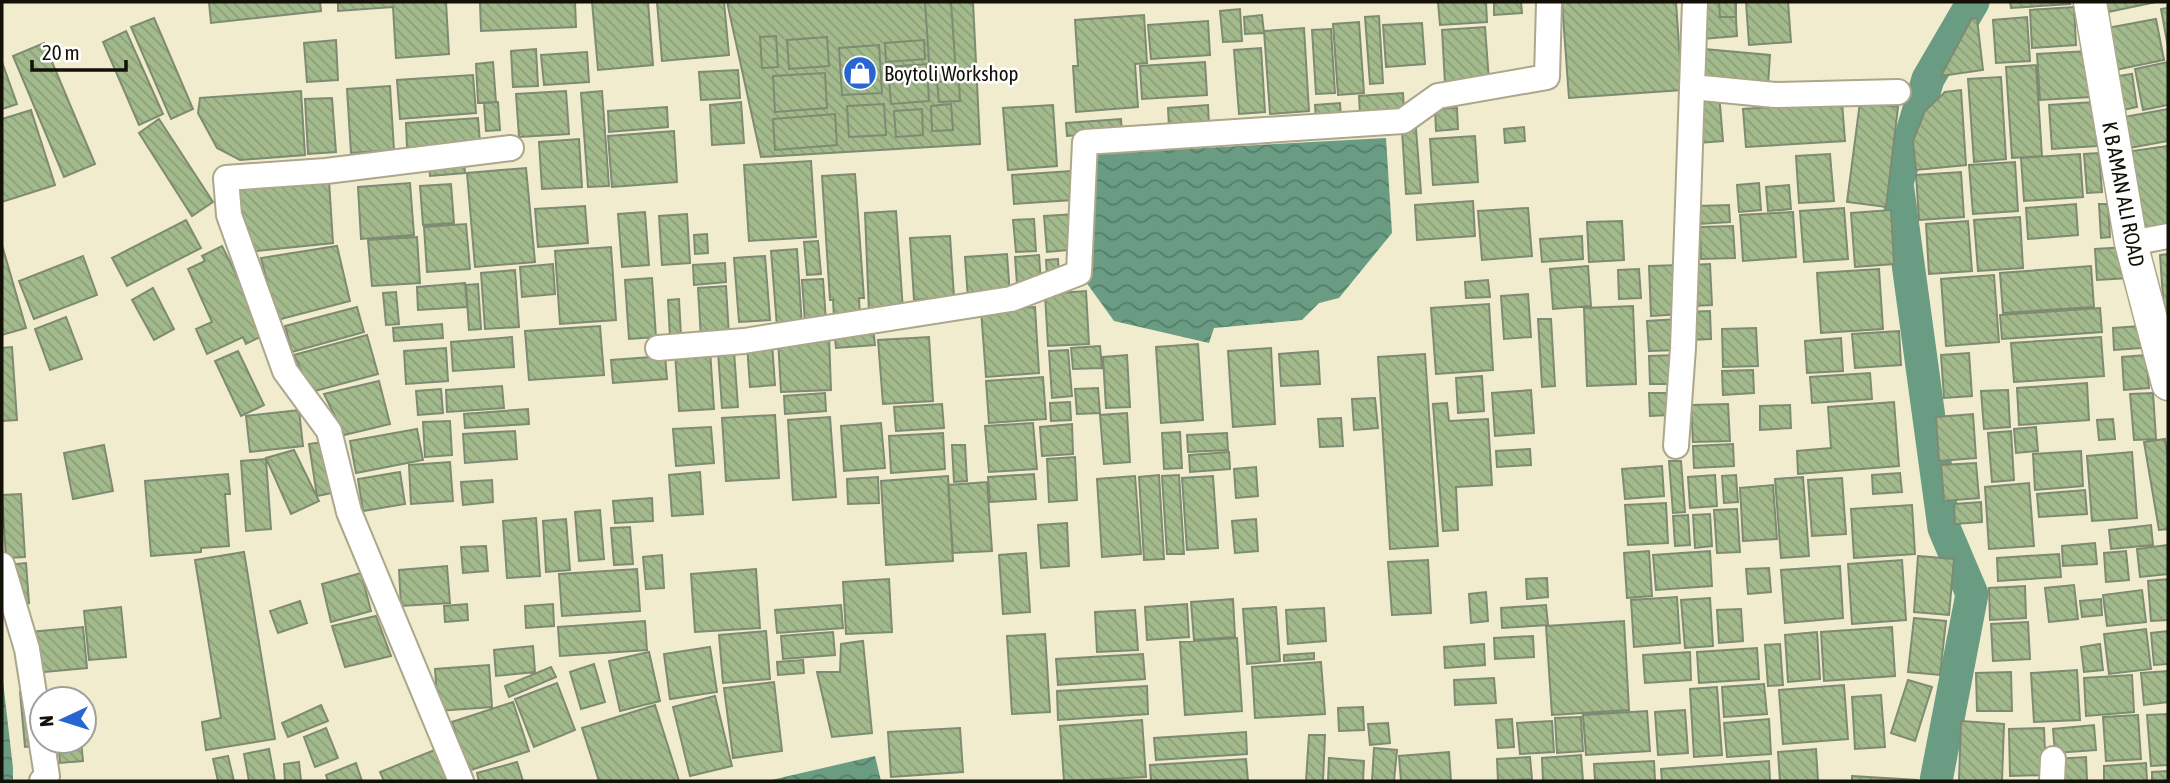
<svg xmlns="http://www.w3.org/2000/svg" width="2170" height="783" font-family="'Asap Condensed',sans-serif">
<style>
.water{fill:url(#water-waves)}
.lines{fill:none;stroke-linecap:round;stroke-linejoin:round}
.canal{stroke:#699c83;stroke-width:33}
.building{fill:url(#building-back-hatch);stroke:#7e8b72;stroke-width:2}
.minor-casing{stroke:#aca68a;stroke-width:28}
.tertiary-casing{stroke:#aca68a;stroke-width:35}
.minor{stroke:#fff;stroke-width:24}
.tertiary{stroke:#fff;stroke-width:32}
.labels{text-anchor:middle;dominant-baseline:central;stroke-width:5;stroke-linejoin:round;paint-order:stroke}
.poi-label{font-size:21px;fill:#131107;stroke:#fff;text-anchor:start}
.street-label{font-size:21px;fill:#131107;stroke:#fff}
</style>
<defs>
<pattern id="water-waves" width="16" height="10" patternUnits="userSpaceOnUse" patternTransform="scale(1.75)"><rect width="16" height="10" fill="#699c83"/><path d="M0 5q4-4 8 0t8 0" fill="none" stroke="#557e69"/></pattern>
<pattern id="building-back-hatch" width="6" height="6" patternUnits="userSpaceOnUse" patternTransform="scale(1.75)"><rect width="6" height="6" fill="#a3ba8d"/><path d="M-1 5l2 2M0 0l6 6M5-1l2 2" fill="none" stroke="#8b9f78"/></pattern>
</defs>
<rect width="100%" height="100%" fill="#f2ecce"/>
<!-- water -->
<path class="water" d="M1386,138L1392,233L1339,298L1319,303L1302,320L1214,328L1209,343L1114,321L1083,278L1091,154Z
M2,673L13,768V781H2Z
M875,756L881,781H767Z"/>
<g class="lines">
<!-- canal -->
<path class="canal" d="M1936,781L1972,594L1944,528L1897,183L1928,79L1973,2"/>
</g>
<!-- building -->
<path class="building" d="M209,2H320L321,11L211,23Z
M338,2H446L449,54L396,58L393,7L338,11Z
M480,2H575L576,27L481,31Z
M592,2H648L653,65L598,70Z
M657,2H724L729,55L662,61Z
M727,2H973L980,144L761,157Z
M925,2H951L956,74L930,76Z
M1438,2H1486L1487,22L1440,25Z
M1494,2H1521L1522,13L1494,15Z
M1562,2H1676L1682,90L1569,98Z
M1701,2H1735L1737,36L1703,39Z
M1719,2H1736V17H1720Z
M1746,2H1788L1791,42L1749,45Z
M2010,2H2069L2070,4L2011,8Z
M2106,2H2156L2108,12Z
M2074,7L2076,45L2032,48L2030,10Z
M2168,8V47L2161,9Z
M1240,9L1242,41L1223,42L1220,11Z
M1144,15L1147,63L1135,64L1138,107L1076,112L1073,66H1078L1075,20Z
M1262,15L1264,33L1245,34L1244,17Z
M1379,16L1383,83L1370,84L1365,17Z
M2027,17L2030,61L1996,63L1993,20Z
M154,18L193,109L171,119L131,27Z
M1972,18L1977,19L1983,70L1941,76Z
M2156,19L2164,60L2115,70L2107,28Z
M1208,21L1210,55L1151,59L1148,25Z
M1359,22L1364,93L1338,95L1333,24Z
M1422,23L1425,64L1386,67L1383,25Z
M1485,27L1489,81L1445,84L1442,30Z
M1304,28L1309,111L1270,114L1264,31Z
M1331,29L1335,93L1316,94L1312,30Z
M126,31L163,114L139,125L103,42Z
M776,36L778,67L762,68L760,37Z
M827,37L829,66L789,69L787,40Z
M336,40L338,80L307,82L304,43Z
M924,40L925,59L886,62L885,43Z
M44,43L95,164L64,177L13,56Z
M879,45L882,93L842,95L839,48Z
M1261,48L1265,112L1239,114L1234,50Z
M536,49L538,86L513,87L511,51Z
M1704,49L1770,55L1768,86L1701,81Z
M2088,51L2091,97L2040,100L2037,54Z
M587,52L589,82L544,85L541,55Z
M2,62L17,104L2,109Z
M493,62L496,102L478,103L476,64Z
M1205,62L1207,95L1142,99L1140,66Z
M2168,62V105L2143,110L2135,69Z
M927,64L929,101L891,104L888,67Z
M2036,65L2042,156L2012,158L2006,67Z
M738,70L740,98L701,100L699,72Z
M825,73L827,108L775,112L773,76Z
M2132,74L2137,107L2123,110L2118,76Z
M473,75L476,113L400,119L397,80Z
M2001,77L2006,159L1974,162L1968,79Z
M959,81L960,101L939,102L937,82Z
M390,86L394,150L351,153L347,89Z
M1961,90L1966,165L1916,170L1913,141L1925,111L1945,92Z
M301,91L305,155L240,160L217,148L198,113L200,98Z
M566,91L569,134L519,137L516,94Z
M602,91L609,186L588,187L581,93Z
M1403,93L1404,111L1360,114L1359,96Z
M1719,93L1723,141L1698,143L1695,95Z
M332,98L336,152L308,154L305,99Z
M498,102L500,130L486,131L484,103Z
M741,102L744,143L712,145L710,105Z
M1842,102L1845,141L1746,147L1743,109Z
M1860,102L1898,107L1886,207L1847,202Z
M2094,102L2097,146L2052,149L2049,105Z
M1340,103L1341,117L1316,119L1315,105Z
M884,104L886,135L849,137L847,106Z
M951,104L953,130L932,131L931,106Z
M1053,105L1057,166L1008,170L1003,108Z
M1208,105L1209,125L1169,127L1168,108Z
M667,107L668,127L609,132L608,111Z
M1457,108L1458,129L1436,131L1435,109Z
M922,109L923,135L896,137L894,111Z
M2168,109V141L2129,148L2124,117Z
M31,110L55,185L2,202V119Z
M835,114L837,145L775,150L773,119Z
M478,118L480,143L407,148L406,123Z
M159,119L213,202L192,216L139,133Z
M1121,119L1122,132L1067,136L1066,123Z
M1524,127L1525,141L1505,143L1504,129Z
M1416,129L1421,193L1406,194L1402,130Z
M674,131L677,182L612,187L608,136Z
M1475,136L1478,182L1433,185L1430,139Z
M579,139L582,187L542,189L539,142Z
M2168,146V224L2143,228L2132,151Z
M2099,153L2102,192L2087,193L2084,154Z
M1830,154L1834,201L1799,203L1796,156Z
M2080,154L2083,197L2024,201L2021,158Z
M464,161L465,173L430,176L429,164Z
M811,161L816,237L749,241L744,165Z
M2015,162L2018,211L1973,214L1969,165Z
M526,168L535,262L475,267L467,173Z
M1071,171L1073,200L1014,204L1012,175Z
M1961,172L1964,217L1919,220L1916,175Z
M855,174L864,298H859L860,316L834,318L833,300H830L822,176Z
M329,181L333,243L247,252L234,190Z
M410,183L414,235L361,239L358,187Z
M1759,183L1761,210L1739,212L1737,185Z
M451,184L454,223L423,225L420,186Z
M1789,185L1791,209L1768,211L1766,187Z
M1473,201L1475,236L1417,240L1415,205Z
M2076,204L2078,235L2028,239L2026,208Z
M2099,204H2108L2110,237L2101,238Z
M1729,205L1730,222L1698,224L1697,206Z
M585,206L588,243L538,247L535,209Z
M1528,208L1532,256L1482,260L1478,211Z
M1844,208L1848,259L1804,262L1800,211Z
M1891,210L1894,264L1855,267L1851,213Z
M896,211L903,310L869,312L865,213Z
M645,212L649,265L622,267L618,214Z
M1793,212L1796,257L1743,261L1740,215Z
M687,214L690,263L662,265L659,216Z
M1076,214L1079,249L1047,252L1044,216Z
M2020,217L2023,268L1978,271L1974,220Z
M1034,219L1036,251L1016,252L1013,220Z
M186,220L201,248L127,286L112,258Z
M1622,221L1624,260L1589,262L1587,222Z
M1968,221L1972,271L1929,274L1926,224Z
M466,224L470,269L427,272L424,227Z
M1733,226L1735,258L1701,259L1700,227Z
M707,234L708,253L695,254L694,235Z
M950,236L954,297L914,300L910,238Z
M1582,236L1583,259L1542,262L1540,239Z
M417,237L420,283L372,286L368,240Z
M818,241L821,274L807,275L804,242Z
M2,245L26,328L2,335Z
M222,246L266,334L246,344L243,337L207,354L196,329L212,322L188,269L205,261L202,256Z
M337,246L350,301L277,320L261,258Z
M611,247L616,320L560,324L555,251Z
M2127,247L2129,278L2097,280L2095,249Z
M797,249L802,326L777,327L771,251Z
M1007,254L1010,296L968,299L965,257Z
M2168,254V312H2164L2160,255Z
M1039,255L1041,282L1017,284L1015,257Z
M83,256L97,295L34,319L19,281Z
M765,256L770,320L739,322L734,258Z
M1058,259L1059,274L1047,275L1046,260Z
M725,263L726,282L694,285L693,265Z
M553,264L555,294L522,297L520,267Z
M1710,264L1712,305L1692,306L1690,265Z
M1680,265L1682,314L1651,316L1649,266Z
M1588,266L1591,306L1553,309L1550,269Z
M2091,266L2094,307L2003,313L2000,273Z
M1639,269L1641,298L1619,299L1618,270Z
M1879,269L1883,329L1821,333L1817,273Z
M515,270L519,327L485,329L481,273Z
M1994,275L1999,342L1946,346L1941,279Z
M652,278L656,337L629,339L625,280Z
M823,279L826,321L805,323L802,280Z
M1488,280L1490,297L1466,298L1465,282Z
M465,283L467,307L418,310L417,287Z
M478,284L481,329L469,330L466,285Z
M726,286L729,336L701,338L698,288Z
M153,288L174,329L154,340L132,300Z
M1086,291L1089,344L1048,346L1045,294Z
M396,292L399,324L386,325L383,293Z
M1528,294L1531,337L1504,339L1501,296Z
M679,299L681,336L670,337L668,300Z
M1489,304L1493,370L1436,374L1431,308Z
M1633,306L1636,384L1587,386L1584,308Z
M357,307L364,332L292,352L285,326Z
M1035,307L1039,373L986,377L981,310Z
M2100,308L2102,332L2002,339L2000,315Z
M1710,311L1711,339L1688,340L1687,312Z
M66,317L82,359L50,370L35,329Z
M1538,319H1551L1555,386L1542,387Z
M1678,319L1679,350L1649,351L1647,321Z
M442,324L443,338L394,341L393,328Z
M600,326L604,375L529,380L525,331Z
M2140,326L2141,348L2114,350L2113,328Z
M873,327L875,345L836,348L834,329Z
M1756,328L1758,366L1723,367L1722,329Z
M1899,331L1901,365L1855,368L1852,334Z
M367,335L378,374L311,392L294,355Z
M829,336L831,390L781,392L778,339Z
M512,337L514,367L453,371L451,342Z
M929,337L933,401L883,404L878,340Z
M2101,337L2104,376L2014,382L2011,343Z
M1841,338L1843,371L1807,373L1805,341Z
M772,343L775,385L750,387L747,345Z
M1198,344L1203,420L1161,423L1156,347Z
M1100,346L1102,368L1073,369L1071,348Z
M12,347L17,420L2,421V348Z
M446,348L448,381L406,384L404,351Z
M1271,348L1275,424L1233,427L1228,351Z
M710,350L714,409L679,411L675,353Z
M1068,350L1072,396L1052,398L1049,351Z
M238,351L264,405L241,416L215,361Z
M734,351L738,407L722,408L718,352Z
M1318,351L1320,384L1281,386L1279,354Z
M1969,353L1972,396L1944,398L1941,355Z
M1425,354L1438,546L1390,549L1378,357Z
M1127,355L1130,407L1106,408L1103,357Z
M1676,355L1677,384H1650L1649,356Z
M2146,355L2149,388L2124,390L2122,357Z
M665,356L667,379L613,383L611,360Z
M1753,370L1754,393L1723,395L1722,371Z
M1870,373L1872,399L1812,403L1810,377Z
M1482,376L1484,411L1458,413L1456,378Z
M1043,377L1046,419L989,423L986,381Z
M379,381L390,424L344,435L324,394Z
M2087,383L2089,420L2019,425L2017,388Z
M502,386L504,408L447,412L446,390Z
M1098,388L1100,413L1077,414L1075,389Z
M441,389L443,413L418,415L416,391Z
M1531,390L1534,433L1495,436L1492,393Z
M2008,390L2010,427L1984,429L1981,391Z
M825,393L826,411L785,414L784,396Z
M1649,393H1668L1669,415L1650,416Z
M2153,393L2156,439L2134,440L2130,394Z
M1375,398L1378,428L1354,430L1352,399Z
M1070,402L1071,420L1051,421L1050,403Z
M1894,402L1899,466L1798,474L1797,451L1831,448L1828,407Z
M1447,403L1449,421L1488,419L1492,485L1456,487L1458,530L1443,531L1433,404Z
M942,404L944,428L896,431L894,407Z
M1728,404L1730,441L1693,442L1691,405Z
M1790,405L1791,428L1760,430V406Z
M528,409L529,424L465,428L464,414Z
M299,410L303,446L250,452L246,416Z
M1127,413L1130,462L1104,464L1100,415Z
M1973,414L1976,458L1939,461L1936,417Z
M775,415L779,478L726,481L722,418Z
M830,417L836,497L793,500L788,420Z
M1341,418L1343,446L1320,447L1318,419Z
M2113,419L2115,439L2099,440L2097,420Z
M450,421L452,455L425,457L423,422Z
M881,423L885,468L844,471L841,426Z
M1033,423L1037,469L989,472L985,426Z
M1072,424L1073,454L1042,456L1040,427Z
M711,427L714,463L676,466L673,429Z
M2036,427L2038,451L2016,453L2014,429Z
M417,429L423,460L356,473L350,441Z
M515,431L517,459L465,463L463,434Z
M2011,431L2014,480L1992,482L1988,433Z
M1180,432L1182,468L1164,469L1162,433Z
M943,433L945,469L891,473L889,436Z
M1227,433L1228,450L1188,452L1187,435Z
M2165,439L2168,459V529L2159,530L2144,442Z
M329,441L337,492L317,496L309,444Z
M1733,444L1734,466L1694,468L1693,446Z
M104,445L113,491L73,499L64,453Z
M952,445H965L967,481L954,482Z
M1530,449L1531,465L1497,467L1496,451Z
M294,450L319,501L291,514L266,458Z
M2081,451L2083,486L2035,490L2033,454Z
M1229,452L1230,469L1190,472L1189,455Z
M2132,452L2137,518L2092,521L2087,456Z
M1075,457L1077,500L1049,502L1047,459Z
M266,459L271,529L246,531L241,461Z
M1669,461H1681L1685,512L1673,513Z
M450,462L453,501L411,504L409,465Z
M1976,463L1979,498L1944,501L1941,465Z
M1662,466L1664,496L1625,499L1622,469Z
M1256,467L1258,496L1236,498L1234,469Z
M400,472L405,504L363,511L358,479Z
M700,472L703,514L672,516L669,475Z
M1900,473L1902,492L1873,494L1872,475Z
M228,474L230,494H225L229,546L201,548V552L151,556L145,481Z
M1034,474L1036,499L990,502L988,477Z
M1159,475L1164,559L1144,560L1139,477Z
M1179,475L1184,554H1167L1162,476Z
M1715,475L1717,506L1690,508L1688,477Z
M1736,475L1738,502L1724,503L1722,476Z
M948,476L953,561L886,565L881,481Z
M1135,476L1141,554L1102,557L1097,479Z
M1213,476L1218,548L1187,550L1182,478Z
M878,477L879,503L848,504L847,479Z
M1803,477L1809,556L1781,558L1775,479Z
M1842,478L1846,534L1812,536L1808,480Z
M492,480L493,502L463,505L461,482Z
M987,482L992,551L953,553L948,485Z
M2029,483L2034,546L1989,549L1985,487Z
M1773,485L1777,539L1743,541L1740,488Z
M2085,490L2087,514L2039,517L2037,494Z
M21,494L25,557L6,558L2,495Z
M652,498L653,521L615,523L613,501Z
M1981,502L1982,522L1955,524L1954,504Z
M1666,503L1668,543L1628,545L1625,505Z
M1912,505L1915,554L1854,558L1851,509Z
M1737,509L1740,552L1717,553L1714,510Z
M600,510L604,559L579,561L575,512Z
M1710,514L1712,546L1695,548L1693,515Z
M1688,515L1690,545L1675,546L1673,516Z
M536,518L540,576L507,578L503,521Z
M566,519L570,570L546,572L543,521Z
M1256,519L1258,551L1235,553L1232,521Z
M1067,523L1069,566L1041,568L1038,525Z
M2151,525L2153,545L2111,549L2109,530Z
M630,527L633,564L614,565L611,528Z
M2095,543L2097,564L2063,566L2062,546Z
M2168,545V574L2140,577L2137,549Z
M486,546L488,571L463,573L461,547Z
M1649,551L1652,596L1627,598L1624,553Z
M1710,551L1712,586L1656,590L1653,555Z
M2126,551L2129,580L2106,582L2104,553Z
M244,552L275,739L206,750L202,722L221,718L195,560Z
M1026,553L1030,612L1003,614L999,555Z
M2059,554L2061,577L1998,581L1997,558Z
M662,555L664,588L646,589L643,557Z
M1918,556L1954,559L1949,615L1914,612Z
M1428,560L1431,613L1392,615L1388,562Z
M1902,560L1906,620L1852,624L1848,564Z
M26,563L29,603L9,605L6,565Z
M447,566L450,603L401,606L399,570Z
M1840,566L1843,618L1785,623L1781,570Z
M1769,568L1771,592L1748,594L1746,569Z
M637,569L640,611L562,616L559,574Z
M756,569L760,628L695,632L691,574Z
M361,573L371,611L331,622L322,584Z
M1547,578L1548,597L1527,599L1526,579Z
M889,579L892,632L846,634L843,582Z
M2168,579V620L2151,621L2148,581Z
M2074,585L2078,619L2049,622L2045,588Z
M2025,586L2026,618L1990,620L1989,588Z
M2142,590L2146,622L2107,626L2103,595Z
M1486,592L1488,621L1471,623L1469,594Z
M1677,597L1680,643L1634,647L1631,600Z
M1710,598L1713,646L1685,648L1681,600Z
M1233,599L1235,637L1194,640L1191,602Z
M2101,599L2102,615L2082,617L2080,601Z
M300,601L307,623L278,633L270,611Z
M467,604L468,620L445,622L444,606Z
M553,604L554,626L526,628L525,606Z
M1187,604L1189,637L1147,640L1145,607Z
M841,605L843,628L777,633L775,610Z
M1546,605L1548,625L1502,628L1501,608Z
M121,607L126,657L89,660L84,611Z
M1276,607L1280,661L1247,664L1243,609Z
M1324,608L1326,641L1288,644L1286,610Z
M1741,609L1743,641L1719,643L1717,610Z
M1135,610L1138,650L1097,652L1095,612Z
M376,616L391,656L345,667L332,626Z
M1914,618L1946,621L1940,675L1908,672Z
M645,621L647,650L560,656L558,627Z
M1624,621L1629,710L1552,715L1546,626Z
M2028,622L2030,659L1993,661L1991,624Z
M83,627L87,668L34,673L30,632Z
M1892,627L1895,676L1824,681L1821,632Z
M2146,629L2151,669L2109,674L2104,634Z
M766,631L770,679L723,683L719,635Z
M2168,631V664L2154,665L2151,633Z
M833,632L835,655L783,659L781,636Z
M1817,632L1820,679L1788,682L1785,635Z
M1045,634L1050,712L1012,714L1007,636Z
M1533,636L1534,657L1495,659L1494,638Z
M1237,638L1242,711L1185,715L1180,642Z
M863,641L872,733L832,737L817,672H840L841,644Z
M1484,644L1485,665L1445,668L1444,647Z
M1780,644L1783,685L1768,686L1765,645Z
M2100,644L2103,670L2084,672L2081,647Z
M533,646L535,672L496,676L494,650Z
M710,647L717,692L670,699L664,654Z
M1757,648L1759,679L1699,683L1697,652Z
M649,652L660,701L620,711L609,661Z
M1690,652L1691,680L1645,683L1643,655Z
M1314,653V659L1284,661V655Z
M1143,654L1145,679L1058,685L1056,659Z
M803,660L804,673L778,675L777,662Z
M1321,662L1325,714L1255,718L1252,667Z
M594,664L605,702L581,709L570,672Z
M489,665L492,707L438,711L435,669Z
M551,667L556,677L509,697L505,686Z
M2077,670L2080,720L2034,722L2031,673Z
M2168,671V702L2144,705L2141,673Z
M2011,672L2012,711H1977L1976,673Z
M2132,675L2134,712L2086,716L2084,678Z
M1494,678L1496,703L1455,705L1454,680Z
M1908,680L1932,687L1915,741L1891,733Z
M774,682L782,751L733,758L724,688Z
M557,683L575,730L534,747L515,699Z
M1764,684L1767,714L1724,717L1722,687Z
M1844,685L1848,739L1783,744L1779,690Z
M1147,686L1148,714L1058,720L1057,691Z
M1717,687L1722,755L1694,757L1690,689Z
M42,690L47,745L25,747L20,692Z
M1881,695L1885,747L1855,749L1852,697Z
M715,696L732,766L690,776L673,707Z
M513,702L529,751L468,771L452,722Z
M321,705L328,721L288,737L282,723Z
M655,705L679,781H599L582,728Z
M1363,707L1364,730L1339,731L1338,708Z
M1685,710L1688,753L1658,755L1655,712Z
M1647,711L1650,751L1586,755L1583,715Z
M2168,714V765L2151,766L2147,715Z
M2138,715L2141,759L2106,761L2103,717Z
M1581,717L1583,751L1557,753L1555,718Z
M1512,719L1514,747L1498,748L1496,720Z
M1769,719L1771,754L1727,757L1724,723Z
M1142,720L1146,777L1064,781L1060,726Z
M1552,721L1554,752L1520,754L1517,723Z
M1961,721L2004,724L2002,781H1959Z
M1388,723L1390,743L1370,745L1368,724Z
M2094,725L2096,750L2055,753L2053,729Z
M326,728L338,758L315,767L304,737Z
M960,728L963,772L891,777L888,732Z
M2044,728L2046,775L2010,776L2009,729Z
M1246,732L1247,754L1156,760L1154,738Z
M1309,735H1325L1323,781H1306Z
M58,741H81L83,761L60,763Z
M1374,748L1397,750L1394,781H1372Z
M269,749L275,781H249L244,754Z
M437,749L451,781H384L380,772Z
M1816,749L1818,781H1780L1778,752Z
M1449,752L1451,781H1401L1399,756Z
M1581,755L1583,781H1543L1542,758Z
M228,756L234,781H218L213,759Z
M1530,757L1532,779L1498,781L1497,759Z
M2086,757L2087,781H2057L2056,759Z
M1329,758L1364,761L1363,781H1328Z
M1246,759L1248,781H1151L1150,765Z
M1654,761L1655,781H1595L1594,764Z
M1769,761L1770,781H1662L1661,769Z
M299,762L301,781H285L284,764Z
M517,762L523,781H479L477,773Z
M356,763L362,781H328L326,775Z
M2146,763L2147,781H2104V766Z
M2168,771V781H2152V772Z
M1852,776L1917,780V781H1852Z"/>
<g class="lines">
<!-- minor casing -->
<g class="minor-casing">
<path id="minor" d="M1692,87L1775,95L1898,92
M2131,243L2168,236
M658,348L744,341L1011,299L1079,273L1085,142L1403,121L1438,96L1547,77L1549,2
M1676,446L1683,348L1695,2
M2,565L27,649L47,776L42,781
M461,781L349,512L329,431L285,371L229,215L226,178L326,171L511,148
M2052,781L2053,759"/>
</g>
<!-- tertiary casing -->
<g class="tertiary-casing">
<path id="tertiary" d="M2090,2L2131,243L2168,384"/>
</g>
<!-- minor -->
<use href="#minor" class="minor"/>
<!-- tertiary -->
<use href="#tertiary" class="tertiary"/>
</g>
<!-- icons -->
<defs>
<g id="shop-disc" transform="scale(1.75)"><circle r="9.5" fill="#2765d2" stroke="#fff"/><path d="M-5-2.5h2.3a2.7 3.5 0 0 1 5.4 0H5L5.5 6h-11ZM-1.5-2.5h3a1.5 2.3 0 0 0-3 0Z" fill="#fff"/></g>
</defs>
<g fill-rule="evenodd">
<use href="#shop-disc" x="860" y="73"/>
</g>
<g class="labels">
<!-- poi labels -->
<g class="poi-label">
<text x="884" y="73">Boytoli Workshop</text>
</g>
<!-- street labels -->
<g class="street-label">
<text transform="translate(2124 194) rotate(79)">K B AMAN ALI ROAD</text>
</g>
</g>
<!-- border -->
<rect width="2170" height="783" fill="none" stroke="#131107" stroke-width="7"/>
<!-- north arrow -->
<g transform="translate(63 720) rotate(266)"><circle r="33" fill="#ffffff" stroke="#a1a09c" stroke-width="2"/>
<path d="M0-5L12 26L0 18L-12 26Z" fill="#2765d2"/>
<text y="-10" font-size="19" font-weight="bold" text-anchor="middle" fill="#131107">N</text>
</g>
<!-- scale -->
<path d="M32 60v10h94v-10" fill="none" stroke="#131107" stroke-width="3.5"/>
<text x="42" y="60" font-size="21" fill="#131107" stroke="#ffffff" stroke-width="5" paint-order="stroke">20 m</text>
</svg>
